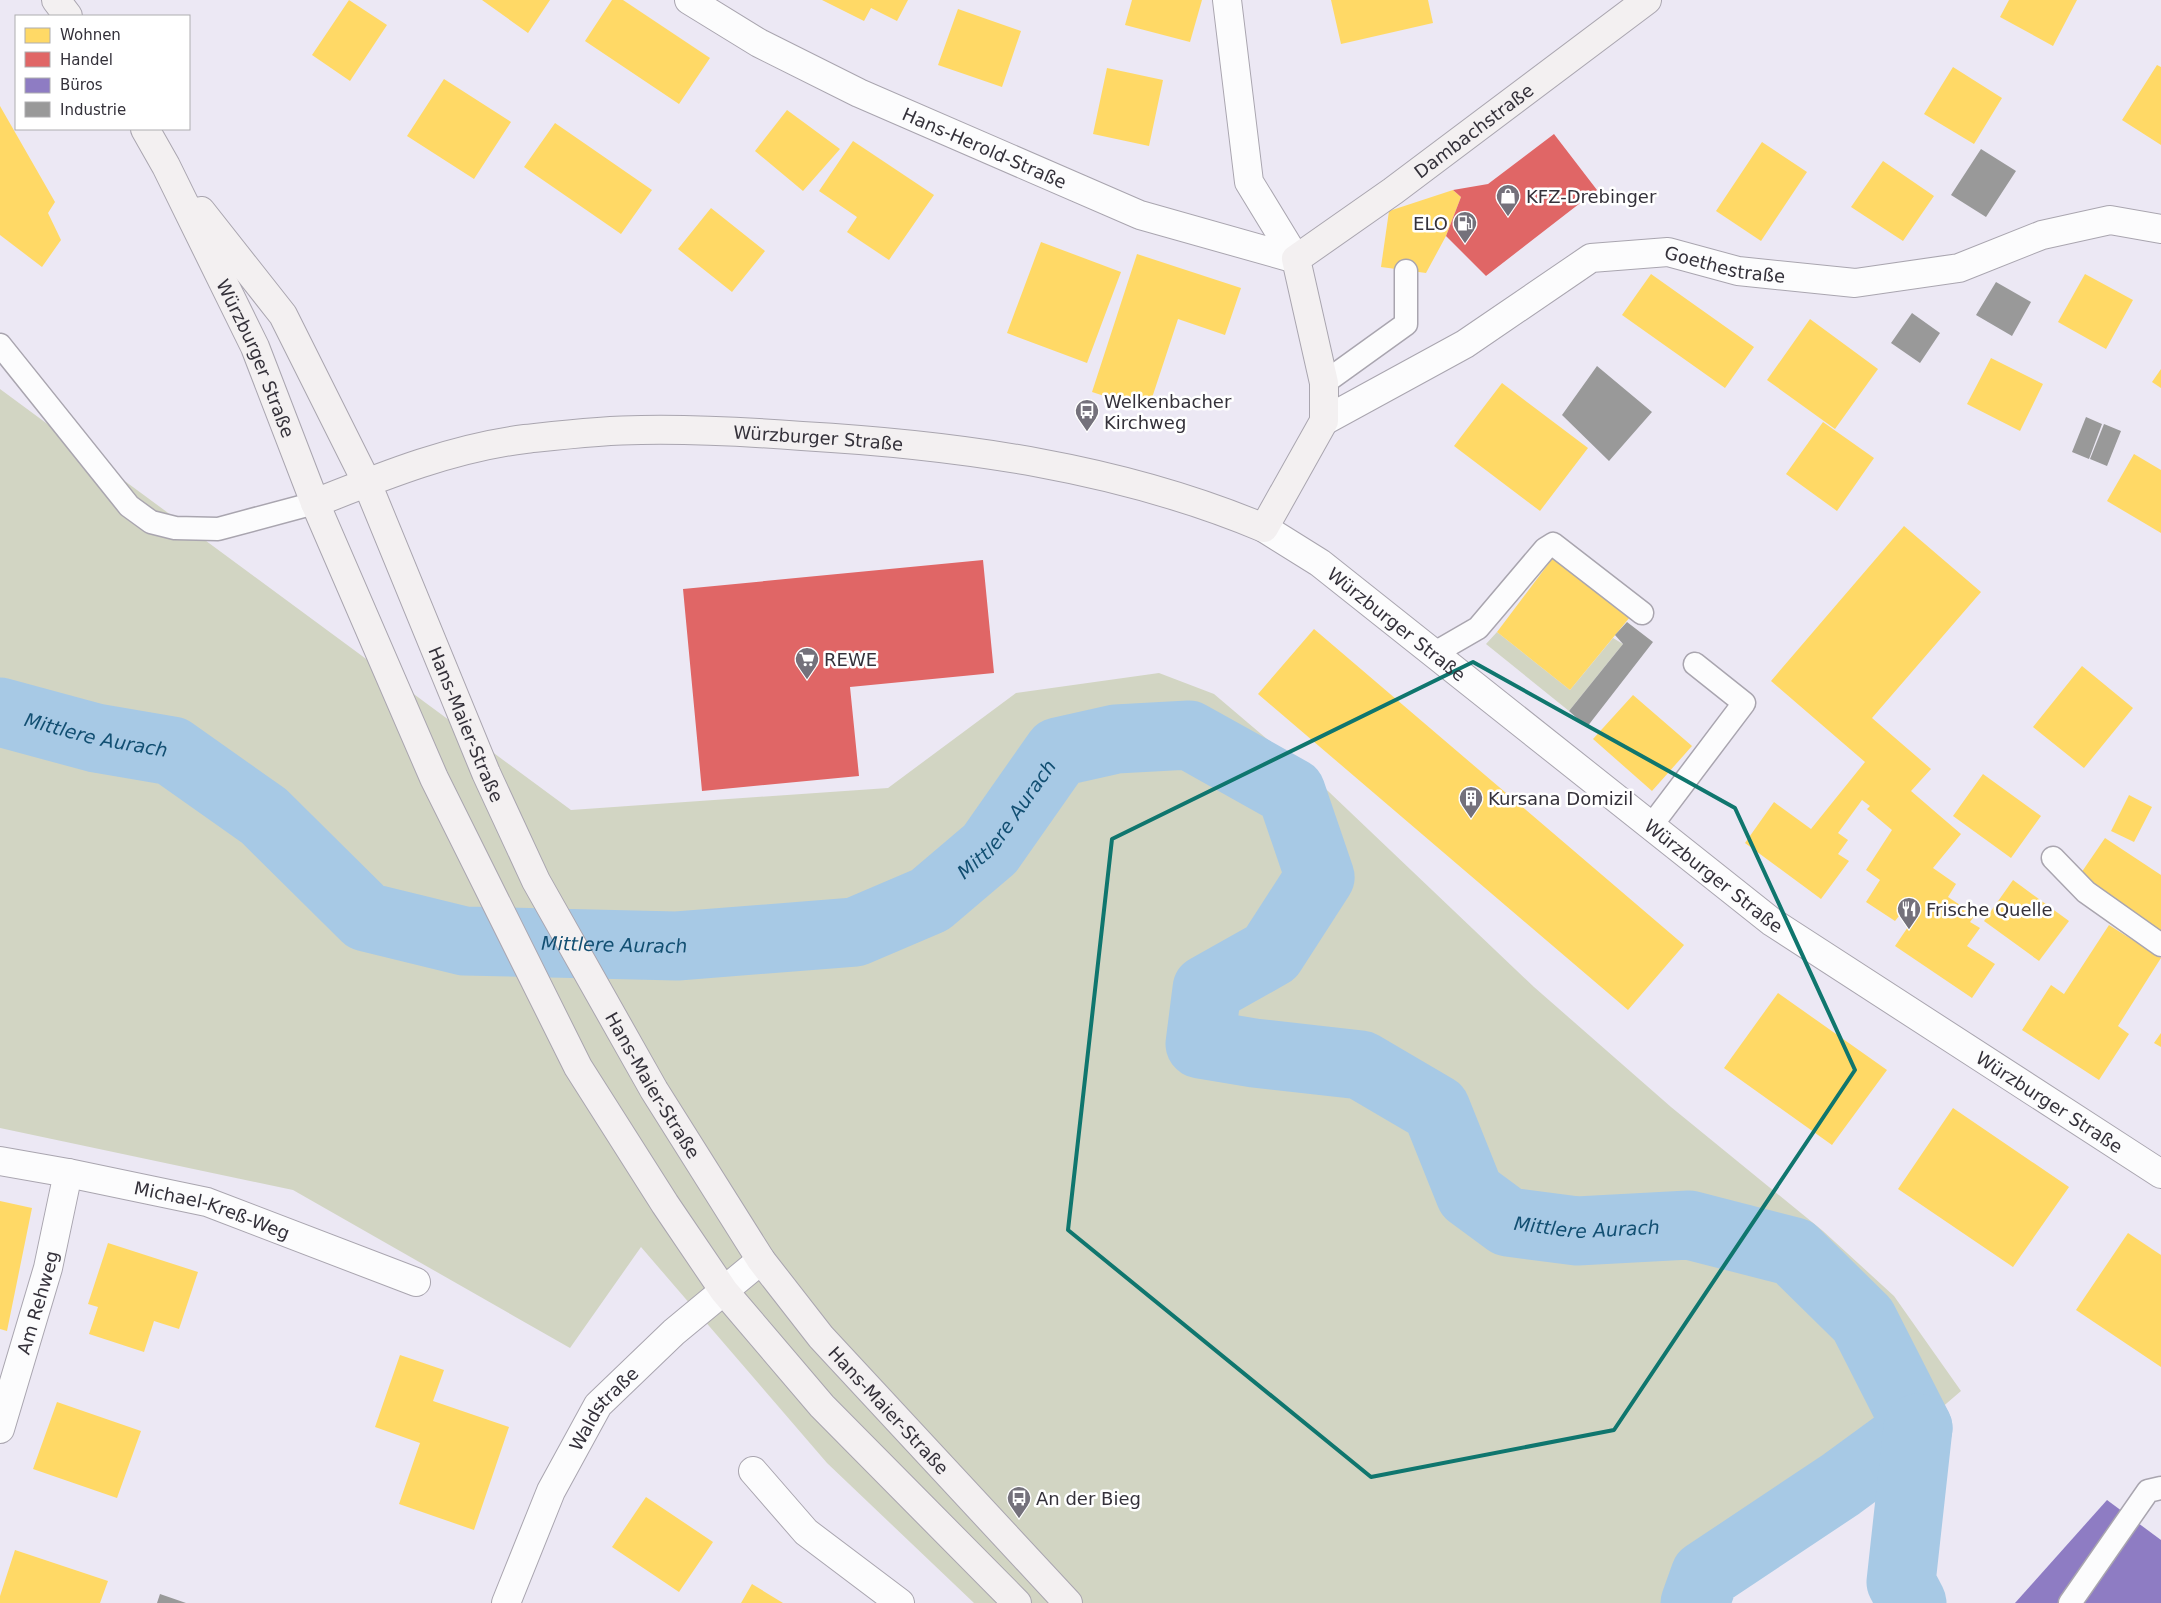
<svg xmlns="http://www.w3.org/2000/svg" width="2161" height="1603" font-family="'DejaVu Sans',sans-serif">
<style>
.green{fill:#d2d5c3}
.homes{fill:#ffd966}
.shops{fill:#e06666}
.offices{fill:#8e7cc3}
.industry{fill:#999}
.lines{fill:none;stroke-linecap:round;stroke-linejoin:round}
.river{stroke:#a7c9e5;stroke-width:69}
.lane-casing{stroke:#a9a5af;stroke-width:25}
.street-casing{stroke:#a9a5af;stroke-width:30}
.secondary-casing{stroke:#a9a5af;stroke-width:30}
.lane{stroke:#fcfcfd;stroke-width:22}
.street{stroke:#fcfcfd;stroke-width:28}
.secondary{stroke:#f3f0f1;stroke-width:28}
.marked{fill:none;stroke:#0f766e;stroke-width:4;stroke-linejoin:round}
.labels{text-anchor:middle;dominant-baseline:central;stroke-width:5;stroke-linejoin:round;paint-order:stroke}
.street-label{font-size:18px;fill:#34313a;stroke:#fff}
.poi-label{font-size:18px;fill:#34313a;stroke:#fff;text-anchor:start}
.water-label{font-size:19px;font-style:italic;fill:#124f72;stroke:#fff}
</style>
<rect width="100%" height="100%" fill="#ece8f4"/>
<!-- green -->
<path class="green" d="M0,389L571,810L888,788L1016,693L1159,673L1214,694L1328,791L1534,987L1671,1107L1823,1231L1894,1296L1961,1391L1714,1603H974L827,1463L641,1247L570,1348L293,1190L0,1128Z
M1497,632L1570,690L1613,638L1623,644L1569,711L1486,644Z"/>
<!-- homes -->
<path class="homes" d="M349,0L387,25L350,81L312,55Z
M482,0H550L528,33Z
M612,0H623L710,58L679,104L585,41Z
M822,0H908L897,21L871,8L864,21Z
M1132,0H1202L1190,42L1125,25Z
M1331,0H1428L1433,23L1341,44Z
M2009,0H2077L2053,46L2000,17Z
M958,9L1021,31L1002,87L938,65Z
M2157,65L2161,67V145L2122,120Z
M1953,67L2002,98L1974,144L1924,114Z
M1107,68L1163,80L1149,146L1093,134Z
M444,79L511,122L474,179L407,136Z
M0,106L55,202L48,213L61,240L42,267L0,235Z
M787,110L840,149L803,191L755,151Z
M555,123L652,190L621,234L524,167Z
M853,141L934,195L889,260L847,232L857,217L819,191Z
M1762,142L1807,172L1761,241L1716,211Z
M1883,161L1934,196L1903,241L1851,207Z
M1453,190L1461,197L1446,236L1426,273L1381,267L1389,211Z
M711,208L765,251L732,292L678,249Z
M1041,242L1121,272L1087,363L1007,333Z
M1137,254L1241,288L1225,335L1178,319L1148,410L1092,392Z
M1651,274L1754,347L1725,388L1622,315Z
M2085,274L2133,300L2106,349L2058,322Z
M1810,319L1878,369L1835,429L1767,380Z
M1991,358L2043,384L2020,431L1967,404Z
M2161,369V388L2152,382Z
M1502,383L1588,448L1540,511L1454,446Z
M1823,422L1874,458L1837,511L1786,474Z
M2134,454L2161,470V533L2107,501Z
M1904,526L1981,592L1872,718L1931,769L1911,791L1961,834L1933,868L1956,884L1948,897L1975,915L1970,922L1980,928L1967,946L1995,964L1972,998L1895,946L1921,908L1911,901L1895,921L1866,902L1880,880L1866,870L1892,830L1867,809L1870,806L1862,800L1838,833L1848,840L1838,854L1849,861L1821,899L1745,843L1774,802L1811,829L1865,762L1771,681Z
M1555,555L1630,617L1570,690L1497,632Z
M1314,629L1684,945L1628,1010L1258,694Z
M2082,666L2133,708L2084,768L2033,727Z
M1633,695L1692,746L1652,791L1593,739Z
M1983,774L2041,816L2011,858L1953,816Z
M2129,795L2152,807L2134,842L2111,831Z
M2105,838L2161,875V931L2079,876Z
M2013,880L2069,921L2039,961L1984,921Z
M2109,925L2161,958L2118,1026L2129,1034L2099,1080L2022,1030L2051,985L2064,994Z
M1778,993L1887,1070L1832,1145L1724,1068Z
M2161,1033V1047L2154,1043Z
M1953,1108L2069,1187L2013,1267L1898,1189Z
M0,1201L32,1208L7,1331L0,1329Z
M2128,1233L2161,1255V1367L2076,1310Z
M108,1243L198,1272L179,1329L154,1321L144,1352L89,1334L98,1307L88,1304Z
M400,1355L444,1370L433,1401L509,1427L474,1530L399,1504L420,1443L375,1427Z
M57,1402L141,1431L117,1498L33,1469Z
M646,1497L713,1542L679,1592L612,1547Z
M15,1550L108,1581L100,1603H0V1596Z
M752,1584L783,1603H741Z"/>
<!-- shops -->
<path class="shops" d="M1554,134L1597,190L1486,276L1446,236L1461,197L1453,190L1488,184Z
M983,560L994,673L850,687L859,776L702,791L683,589Z"/>
<!-- offices -->
<path class="offices" d="M2107,1500L2161,1540V1603H2015Z"/>
<!-- industry -->
<path class="industry" d="M1981,149L2016,171L1986,217L1951,195Z
M1996,282L2031,302L2012,336L1976,315Z
M1912,313L1940,333L1920,363L1891,343Z
M1597,366L1652,412L1609,461L1562,415Z
M2086,417L2102,424L2089,459L2072,452Z
M2104,424L2121,431L2107,466L2090,459Z
M1627,622L1653,642L1587,727L1569,711L1623,644L1615,635Z
M160,1594L186,1603H157Z"/>
<g class="lines">
<!-- river -->
<g class="river">
<path id="s1" d="M0,712L96,738L172,751L264,816L366,917L464,941L677,946L855,932L930,900L990,849L1058,752L1116,739L1189,735L1291,792L1320,877L1271,953L1207,989L1200,1044L1254,1053L1361,1065L1436,1109L1470,1194L1508,1222L1577,1231L1689,1225L1794,1252L1863,1320L1918,1428L1840,1485L1705,1575L1695,1603"/>
<path d="M1912,1603L1901,1582L1918,1428"/>
</g>
<!-- lane casing -->
<g class="lane-casing">
<path id="lane" d="M0,345L129,506L151,522L175,528L218,529L315,503
M1324,383L1406,324V271
M1433,654L1478,628L1545,549L1553,544L1642,613
M1651,826L1744,703L1695,664
M2053,858L2086,892L2161,945
M2070,1603L2148,1491L2161,1488"/>
</g>
<!-- street casing -->
<g class="street-casing">
<g id="street">
<path id="s2" d="M689,0L759,43L859,93L1140,215L1296,259"/>
<path d="M1227,0L1249,182L1296,259"/>
<path id="s3" d="M1324,421L1465,344L1591,258L1668,252L1738,271L1855,283L1959,268L2042,235L2110,220L2161,229"/>
<path id="s4" d="M1264,528L1320,563L1772,922L2161,1174"/>
<path id="s5" d="M0,1161L68,1173L207,1202L416,1282"/>
<path id="s6" d="M0,1429L48,1268L68,1173"/>
<path d="M753,1471L806,1532L900,1603"/>
<path id="s7" d="M506,1603L551,1491L598,1405L674,1332L761,1260"/>
</g>
</g>
<!-- secondary casing -->
<g class="secondary-casing">
<g id="secondary">
<path d="M56,0L68,16"/>
<path id="s8" d="M145,129L166,166L255,347L315,503L434,778L578,1067L665,1204L724,1291L822,1406L1017,1603"/>
<path id="s9" d="M201,211L283,315L367,483L486,773L536,881L654,1090L761,1260L821,1337L1068,1603"/>
<path id="s10" d="M315,503C383,476 452,448 525,439C562,435 604,430 641,430C695,429 749,432 802,436C958,445 1119,467 1264,528L1324,421V383L1296,259L1393,191L1647,0"/>
</g>
</g>
<!-- lane -->
<use href="#lane" class="lane"/>
<!-- street -->
<use href="#street" class="street"/>
<!-- secondary -->
<use href="#secondary" class="secondary"/>
</g>
<!-- marked area -->
<path class="marked" d="M1473,662L1735,808L1855,1070L1614,1430L1371,1477L1068,1230L1112,839Z"/>
<!-- icons -->
<defs>
<g id="shop-pin" transform="scale(1.25)"><path d="M0 17L-7.5 6A9.5 9.5 0 1 1 7.5 6Z" fill="#74717b" stroke="#fff"/><path d="M-5-2.5h2.3a2.7 3.5 0 0 1 5.4 0H5L5.5 6h-11ZM-1.5-2.5h3a1.5 2.3 0 0 0-3 0Z" fill="#fff"/></g>
<g id="fuel-pin" transform="scale(1.25)"><path d="M0 17L-7.5 6A9.5 9.5 0 1 1 7.5 6Z" fill="#74717b" stroke="#fff"/><path d="M-5.5-6h7V0h2V4h1.3V-2.5L3-4.5l.8-.8L6-3V5H2.5V1h-1V6h-7ZM-4.2-4.7v3.2H.2V-4.7Z" fill="#fff"/></g>
<g id="bus-pin" transform="scale(1.25)"><path d="M0 17L-7.5 6A9.5 9.5 0 1 1 7.5 6Z" fill="#74717b" stroke="#fff"/><path d="M-5-6H5V4H4V6H2V4H-2V6H-4V4H-5ZM-3.5-4V0h7V-4ZM-3.5 1.2v1.5H-2V1.2ZM2 1.2v1.5H3.5V1.2Z" fill="#fff"/></g>
<g id="supermarket-pin" transform="scale(1.25)"><path d="M0 17L-7.5 6A9.5 9.5 0 1 1 7.5 6Z" fill="#74717b" stroke="#fff"/><path d="M-6-5.5h2.5l.6 2H6L4.5 2H-2.5L-4.4-4H-6ZM-1.5 3.2a1.3 1.3 0 1 0 .1 0ZM3 3.2a1.3 1.3 0 1 0 .1 0Z" fill="#fff"/></g>
<g id="building-pin" transform="scale(1.25)"><path d="M0 17L-7.5 6A9.5 9.5 0 1 1 7.5 6Z" fill="#74717b" stroke="#fff"/><path d="M-4-6H4V6H1V3H-1V6H-4ZM-2.5-4.3h1.7v1.8h-1.7ZM.8-4.3h1.7v1.8H.8ZM-2.5-1h1.7V.8h-1.7ZM.8-1h1.7V.8H.8Z" fill="#fff"/></g>
<g id="restaurant-pin" transform="scale(1.25)"><path d="M0 17L-7.5 6A9.5 9.5 0 1 1 7.5 6Z" fill="#74717b" stroke="#fff"/><path d="M-5-6h1v4h1v-4h1v4h1v-4h1v5L-1.5 .5V6h-2V.5L-5-1ZM5-6V6H3V1.5H1.5Q1.5-4 5-6Z" fill="#fff"/></g>
</defs>
<g fill-rule="evenodd">
<use href="#shop-pin" x="1508" y="196"/>
<use href="#fuel-pin" x="1465" y="223"/>
<use href="#bus-pin" x="1087" y="411"/>
<use href="#supermarket-pin" x="807" y="659"/>
<use href="#building-pin" x="1471" y="798"/>
<use href="#restaurant-pin" x="1909" y="909"/>
<use href="#bus-pin" x="1019" y="1498"/>
</g>
<g class="labels">
<!-- street labels -->
<g class="street-label">
<text stroke="none"><textPath href="#s10" startOffset="1478">Dambachstraße</textPath></text>
<text stroke="none"><textPath href="#s2" startOffset="331">Hans-Herold-Straße</textPath></text>
<text stroke="none"><textPath href="#s3" startOffset="449">Goethestraße</textPath></text>
<text stroke="none"><textPath href="#s8" startOffset="255">Würzburger Straße</textPath></text>
<text stroke="none"><textPath href="#s10" startOffset="514">Würzburger Straße</textPath></text>
<text stroke="none"><textPath href="#s4" startOffset="164">Würzburger Straße</textPath></text>
<text stroke="none"><textPath href="#s9" startOffset="581">Hans-Maier-Straße</textPath></text>
<text stroke="none"><textPath href="#s4" startOffset="569">Würzburger Straße</textPath></text>
<text stroke="none"><textPath href="#s9" startOffset="988">Hans-Maier-Straße</textPath></text>
<text stroke="none"><textPath href="#s4" startOffset="974">Würzburger Straße</textPath></text>
<text stroke="none"><textPath href="#s5" startOffset="218">Michael-Kreß-Weg</textPath></text>
<text stroke="none"><textPath href="#s6" startOffset="132">Am Rehweg</textPath></text>
<text stroke="none"><textPath href="#s7" startOffset="219">Waldstraße</textPath></text>
<text stroke="none"><textPath href="#s9" startOffset="1391">Hans-Maier-Straße</textPath></text>
</g>
<!-- poi labels -->
<g class="poi-label">
<text x="1526" y="196">KFZ-Drebinger</text>
<text x="1448" y="223" text-anchor="end">ELO</text>
<text x="1104" y="401">Welkenbacher<tspan x="1104" dy="21">Kirchweg</tspan></text>
<text x="824" y="659">REWE</text>
<text x="1488" y="798">Kursana Domizil</text>
<text x="1926" y="909">Frische Quelle</text>
<text x="1036" y="1498">An der Bieg</text>
</g>
<!-- water labels -->
<g class="water-label">
<text stroke="none"><textPath href="#s1" startOffset="99">Mittlere Aurach</textPath></text>
<text stroke="none"><textPath href="#s1" startOffset="1119">Mittlere Aurach</textPath></text>
<text stroke="none"><textPath href="#s1" startOffset="684">Mittlere Aurach</textPath></text>
<text stroke="none"><textPath href="#s1" startOffset="2230">Mittlere Aurach</textPath></text>
</g>
</g>
<!-- legend -->
<rect x="15" y="15" width="175" height="115" fill="#ffffff" stroke="#aeadb0"/>
<rect x="25" y="28" width="25" height="15" fill="#ffd966" stroke="#aeadb0"/>
<text x="60" y="40" font-size="15" fill="#34313a">Wohnen</text>
<rect x="25" y="52" width="25" height="15" fill="#e06666" stroke="#aeadb0"/>
<text x="60" y="65" font-size="15" fill="#34313a">Handel</text>
<rect x="25" y="78" width="25" height="15" fill="#8e7cc3" stroke="#aeadb0"/>
<text x="60" y="90" font-size="15" fill="#34313a">Büros</text>
<rect x="25" y="102" width="25" height="15" fill="#999999" stroke="#aeadb0"/>
<text x="60" y="115" font-size="15" fill="#34313a">Industrie</text>
</svg>
